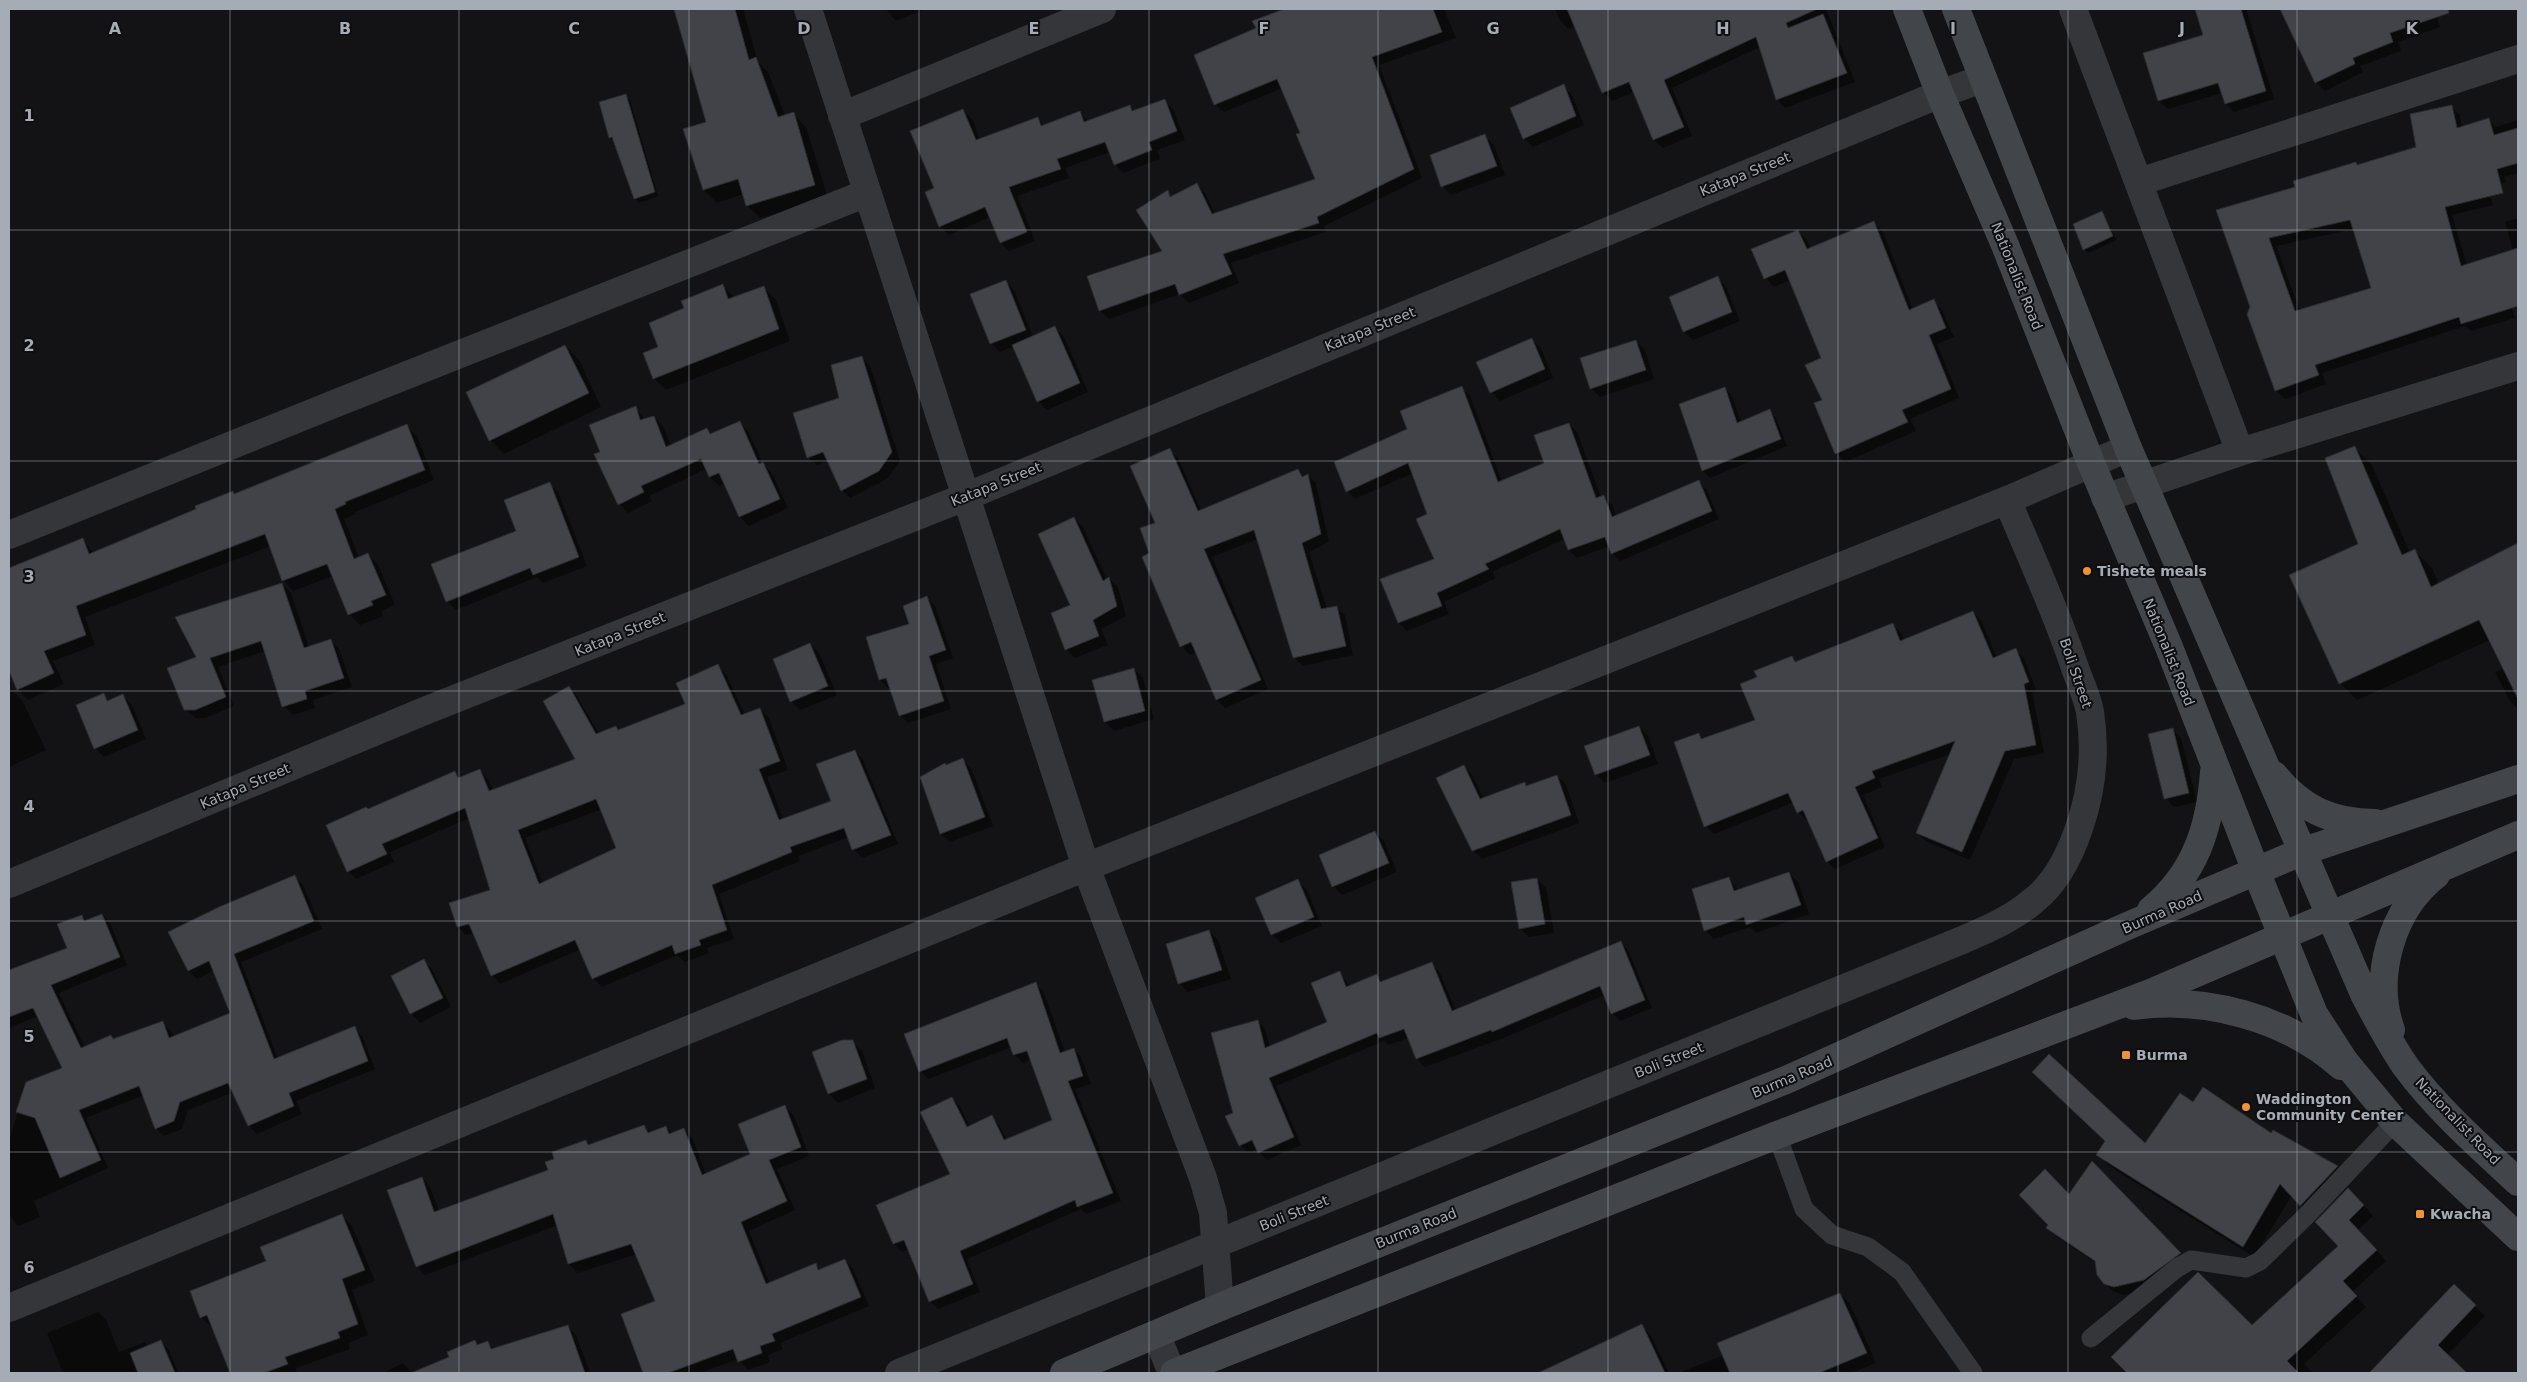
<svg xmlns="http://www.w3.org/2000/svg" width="2527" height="1382" font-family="'DejaVu Sans',sans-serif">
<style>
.shadow{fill:#0007;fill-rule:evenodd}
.building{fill:#424348;stroke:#2d2e31;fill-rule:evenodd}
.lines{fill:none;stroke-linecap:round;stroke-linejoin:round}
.service{stroke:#34363a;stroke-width:19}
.minor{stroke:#34363a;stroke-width:28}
.secondary{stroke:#424549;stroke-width:28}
.grid{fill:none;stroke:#a5acb5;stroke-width:1;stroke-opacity:0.55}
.poi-dot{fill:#ea9436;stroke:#0e0e10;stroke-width:2}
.labels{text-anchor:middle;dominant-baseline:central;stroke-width:4;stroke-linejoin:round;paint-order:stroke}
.street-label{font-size:14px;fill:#a5acb5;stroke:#0e0e10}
.poi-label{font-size:14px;font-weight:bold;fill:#a5acb5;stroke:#0e0e10;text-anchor:start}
.grid-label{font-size:16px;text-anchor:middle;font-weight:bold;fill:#a5acb5;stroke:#0e0e10;stroke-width:4;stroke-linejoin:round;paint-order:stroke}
</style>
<rect width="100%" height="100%" fill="#131315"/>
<!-- shadow -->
<path class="shadow" d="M676,9H743L758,62L768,72L785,116L793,114L806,127L828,198L760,218L747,205L743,194L717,203L704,190L685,130L707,123Z
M886,9H925L896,21Z
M1288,9H1353L1354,13L1366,9H1444L1456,38L1379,65L1422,178L1324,226L1326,232L1231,263L1239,283L1189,303L1180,294L1109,319L1100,310L1164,251L1167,192L1172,197L1196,184L1205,193L1215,214L1317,180L1301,133L1282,88L1224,112L1215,104L1257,29L1254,21Z
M1555,9H1603L1617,45L1645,37L1709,9H1826L1855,82L1785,108L1777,99L1760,47L1672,88L1692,136L1663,148L1654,140L1634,92L1612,101L1603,92L1575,26L1568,29L1560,20Z
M2199,9H2246L2274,99L2234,112L2226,104L2222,93L2168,109L2159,101L2145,54L2204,35Z
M2304,9H2452L2436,14L2440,27L2398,42L2401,51L2360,66L2363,72L2325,91L2316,82L2284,15Z
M1563,86L1572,95L1584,125L1533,147L1524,138Z
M625,96L630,100L658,196L639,203L635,198L614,141L610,137Z
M1164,101L1173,109L1185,140L1157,150L1160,159L1123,173L1115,164L1110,152L1065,168L1069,178L1017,196L1035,241L1009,251L1001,243L990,217L949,235L940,226L935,188L963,110L972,119L980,140L1038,119L1045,126L1080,113L1088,121L1129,106L1135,112Z
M2451,107L2460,115L2462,128L2489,120L2496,127L2518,120V173L2504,177L2506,182L2487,189L2493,205L2452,215L2467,266L2513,251L2505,222L2518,218V304L2511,306L2515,318L2471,331L2465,326L2322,373L2326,384L2285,399L2276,390L2251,307L2218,210L2296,188L2356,164L2359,166L2417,148ZM2354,229L2372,289L2300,311L2276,246Z
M1485,136L1494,145L1505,175L1451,195L1442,186Z
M2101,212L2117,240L2088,253L2084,249Z
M1874,223L1883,232L1913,310L1933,301L1942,310L1954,337L1937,344L1959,398L1910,419L1916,431L1845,462L1836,453L1823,401V358L1790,280L1774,287L1766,278L1798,231L1807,240L1811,249Z
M1717,278L1726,287L1740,321L1693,340L1684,332L1670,297Z
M1005,281L1014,290L1033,337L1055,328L1064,337L1088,392L1047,410L1038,401L1014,346L1000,352L991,343Z
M722,285L735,298L764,288L776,300L790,341L666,390L654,378L660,347L686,309Z
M1532,340L1541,348L1553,378L1500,401L1491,392Z
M1636,341L1645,350L1654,379L1600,397L1591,388Z
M565,346L579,360L601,407L504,454L490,440L467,393Z
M862,357L870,366L900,461L887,479L850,498L842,490L829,461L817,465L808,457Z
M1462,388L1470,396L1502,482L1546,463L1569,424L1577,432L1601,497L1603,496L1612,504L1616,516L1699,482L1707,490L1719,519L1620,561L1612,553L1610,546L1577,558L1569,550L1565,539L1492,572L1496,578L1444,602L1449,614L1407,631L1399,623L1435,560L1429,515L1413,473L1355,499L1347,491L1409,430Z
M1725,389L1732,396L1741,422L1769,411L1776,418L1787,446L1710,478L1703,471L1680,404Z
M635,407L645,420L654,417L663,426L671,446L707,429L712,434L739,422L748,431L763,464L772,473L788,508L749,526L740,517L725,483L719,486L710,477L706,469L649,496L652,501L628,513L619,504L602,452Z
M406,426L417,436L434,480L355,512L356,514L344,519L359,558L368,554L378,565L395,605L381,611L383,616L360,625L350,615L333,576L293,591L283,580L271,546L85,617L95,645L53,661L64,684L28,700L18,690L9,668V569L82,540L94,553L198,510L232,492L235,495Z
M2355,448L2372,465L2410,553L2414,551L2432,568L2439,584L2518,544V709L2510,701L2495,672L2504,668L2490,640L2357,700L2340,683L2360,545Z
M1169,450L1178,458L1201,511L1297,470L1304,477L1308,475L1316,483L1329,542L1309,552L1327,609L1336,607L1345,615L1353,655L1303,666L1294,657L1258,539L1212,557L1268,689L1225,708L1217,700L1197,652L1190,655L1182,647L1143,558L1151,553Z
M549,483L558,492L587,566L543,583L537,577L456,610L447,601L517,532Z
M1074,518L1083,527L1107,580L1109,578L1118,587L1126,616L1101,629L1108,645L1075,658L1066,649L1072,606Z
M282,584L291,593L309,647L330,640L339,649L352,687L313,700L315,708L293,715L284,706L266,651L218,667L234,706L205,718H195L185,709L198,658Z
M927,598L935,606L953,658L936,664L951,709L908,723L900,715L891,687L888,688L880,680Z
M1973,612L1981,620L1997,658L2015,650L2024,658L2036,690L2032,692L2044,753L2014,759L1970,860L1926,841L1917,833L1951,754L1879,779L1882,787L1863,795L1885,847L1835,869L1827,861L1809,819L1806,820L1798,812L1794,802L1714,834L1706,826L1698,734L1704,740L1756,720L1758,678L1792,657L1797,663L1892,625L1901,633L1904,640Z
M810,644L819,653L837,695L800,710L791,701L774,660Z
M717,666L726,674L745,715L760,709L769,718L788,770L767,777L783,819L833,802L855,751L863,760L898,844L862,858L853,849L849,837L798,856L800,861L719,894L734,939L707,948L709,953L685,962L677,955L602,987L594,979L581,949L500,984L492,975L474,933L466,935L458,927L492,891L470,818L390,852L394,862L356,879L348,871L368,810L455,773L460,778L480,770L488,779L493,790L577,759L569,687L577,696L599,734L619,731L687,705ZM602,809L617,849L543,884L525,838Z
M1134,669L1143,678L1154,719L1114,731L1105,722Z
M13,691L22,700L46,750L9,767V693Z
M103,695L110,701L123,696L132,705L146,739L104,757L95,748Z
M1639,727L1648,736L1658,764L1605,783L1596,774Z
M2172,729L2181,738L2197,802L2174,807L2166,798Z
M963,760L971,768L993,826L950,842L941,834L922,778Z
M1463,766L1472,775L1484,799L1524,784L1528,787L1557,776L1566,785L1579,823L1482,859L1473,850Z
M1375,832L1384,841L1397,872L1342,895L1333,886Z
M1789,873L1798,882L1809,914L1756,933L1750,927L1714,939L1705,930L1729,878L1739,891Z
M295,877L303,885L322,929L241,962L278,1059L354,1028L362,1036L375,1069L296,1101L302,1114L257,1134L249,1126L234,1092L188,1110L182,1129L164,1136L156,1128L144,1095L86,1118L108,1168L34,1201L40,1217L18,1226L9,1214V1141L27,1083L63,1068L38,1016L9,1028V972L68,949L81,916L86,921L102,915L110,923L127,965L59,993L85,1048L111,1037L114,1040L162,1023L171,1031L173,1037L232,1014L214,970L197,979L189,971Z
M1537,879L1546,888L1554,933L1529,937L1520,928Z
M1298,881L1307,890L1322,926L1281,943L1272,934Z
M1209,931L1218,940L1231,979L1188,992L1179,983Z
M1621,942L1628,950L1652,1008L1620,1021L1612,1013L1605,995L1501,1039L1425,1067L1417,1059L1409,1038L1388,1045L1384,1041L1276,1086L1301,1145L1267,1160L1256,1149L1248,1153L1240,1145L1234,1114L1257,1021L1265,1029L1270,1048L1329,1023L1340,973L1350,986L1377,976L1383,982L1431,963L1439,971L1456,1011Z
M423,961L432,969L451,1007L420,1023L412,1014L392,976Z
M1035,983L1043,991L1065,1052L1073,1049L1081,1057L1091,1084L1075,1089L1121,1201L1086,1214L1081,1209L967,1259L980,1292L938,1309L930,1301L909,1249L902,1252L894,1244L878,1206L952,1175V1098L960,1106L970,1127L991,1117L999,1125L1007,1140L1053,1120L1031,1060L1023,1063L1015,1055L1012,1047L928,1079L920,1071Z
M852,1042L862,1051L875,1088L838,1103L829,1094Z
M785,1107L794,1116L809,1156L777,1169L795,1210L749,1231L770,1284L815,1265L820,1270L845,1260L853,1269L869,1306L780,1343L783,1349L768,1355L770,1362L748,1370L738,1359L700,1373H645L623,1315L656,1302L637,1254L578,1273L569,1264L558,1225L425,1275L417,1266L422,1178L430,1187L439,1211L550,1171L586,1141L590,1146L644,1126L651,1133L666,1127L673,1134L684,1130L693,1139L706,1175L752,1154Z
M2271,1135L2337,1167L2348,1178L2312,1216L2292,1195L2254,1257L2109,1166L2098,1155L2145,1145Z
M2092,1162L2189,1261L2153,1288L2123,1295L2113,1291L2105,1283L2097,1264L2056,1236L2048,1228Z
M2358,1199L2373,1216L2358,1230L2386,1261L2352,1292L2366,1307L2304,1364L2313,1373H2128L2113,1357L2252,1327L2339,1246L2317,1222Z
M341,1215L352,1226L375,1281L352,1290L368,1335L348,1343L350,1349L296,1368L297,1373H231L213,1328L201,1318L191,1292L267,1262Z
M2454,1286L2485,1316L2447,1355L2466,1373H2370Z
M1840,1294L1850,1304L1876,1363L1851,1373H1678L1724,1355Z
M98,1312L106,1320L119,1352L145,1342L149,1347L161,1342L169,1350L178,1373H63L47,1333Z
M567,1326L576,1335L590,1373H456L449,1352L475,1341L479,1346L487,1342L494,1349Z
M1642,1326L1651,1336L1669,1373H1578L1568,1361Z
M403,1363L412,1373H383Z"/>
<!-- building -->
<path class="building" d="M674,9H735L749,60L756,57L778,117L794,112L815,185L746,206L738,179L703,190L683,129L706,122Z
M1284,9H1433L1442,32L1372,57L1414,169L1317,217L1319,223L1223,254L1232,274L1179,295L1175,284L1099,311L1087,276L1162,251L1136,210L1168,190L1170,197L1197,183L1212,214L1315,179L1296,134L1300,133L1277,79L1214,105L1194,55L1256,28L1252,21Z
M1567,9H1817L1786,23L1788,28L1823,14L1847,73L1776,100L1756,37L1664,80L1684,127L1653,140L1629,82L1602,93Z
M2195,9H2241L2266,91L2225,104L2218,83L2158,101L2143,53L2203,35Z
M2280,9H2448L2449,13L2390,33L2393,42L2353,58L2355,64L2315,83Z
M1564,84L1576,116L1523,139L1510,108Z
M626,94L655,192L634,199L612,137L609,138L599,102Z
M1165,99L1177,131L1149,142L1152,150L1114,165L1105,142L1057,159L1061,169L1009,187L1027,232L1000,243L985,207L939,227L925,192L934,188L910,131L963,109L976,140L1038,117L1041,126L1080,111L1084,122L1130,105L1132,111Z
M2452,105L2457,128L2489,118L2494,135L2518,128V163L2497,169L2503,193L2445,207L2461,266L2518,248V306L2461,324L2459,317L2315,365L2319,375L2275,391L2247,314L2250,307L2216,210L2295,187L2293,181L2356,162L2357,165L2416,147L2410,114ZM2350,220L2371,288L2295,311L2269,238Z
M1485,134L1497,166L1441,187L1430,155Z
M2102,211L2113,236L2083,250L2073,224Z
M1874,221L1909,310L1934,299L1946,328L1929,335L1951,389L1902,410L1908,422L1835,454L1814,403L1822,400L1805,365L1821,358L1785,270L1764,279L1751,249L1798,230L1807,249Z
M1718,276L1732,312L1683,332L1669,297Z
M1006,280L1026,330L990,344L970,294Z
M723,284L728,299L764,286L779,329L653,379L643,353L658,347L649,323L684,308L681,301Z
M1055,326L1080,383L1037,402L1012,345Z
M1532,338L1545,369L1490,393L1476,362Z
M1636,340L1646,370L1590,389L1580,358Z
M565,345L589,393L489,441L466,392Z
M862,356L892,452L879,471L841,491L823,452L807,458L793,413L839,398L831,365Z
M1462,386L1498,482L1544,463L1534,435L1569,423L1596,498L1604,495L1612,517L1699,480L1712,511L1611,554L1605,537L1568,550L1560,529L1485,564L1489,569L1437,593L1442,606L1398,623L1380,579L1434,559L1416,519L1427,514L1408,463L1346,492L1334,462L1407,429L1400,411Z
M1725,387L1737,423L1770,409L1781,439L1702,471L1679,404Z
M636,406L640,420L654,416L666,447L707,428L710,434L740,421L759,464L763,462L780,499L739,517L719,473L709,477L701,459L641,486L644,492L618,505L594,454L600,452L589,425Z
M407,424L425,470L345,502L346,504L335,509L354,559L368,553L386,595L371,601L373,605L348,615L327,564L282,581L265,534L76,606L86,635L44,651L54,673L17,690L9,671V568L83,538L89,554L196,509L195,506L233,491L234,494Z
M2355,446L2402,555L2415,549L2431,587L2518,543V699L2479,620L2339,684L2289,575L2358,544L2325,458Z
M1170,448L1198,511L1298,469L1302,477L1308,474L1321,534L1302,543L1321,609L1337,606L1346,646L1293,658L1254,530L1204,549L1261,680L1216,700L1191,642L1180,647L1142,557L1149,553L1140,528L1155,523L1130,466Z
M550,482L579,557L533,575L530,568L446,602L431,564L516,531L504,500Z
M1074,517L1103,581L1109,577L1117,606L1093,620L1099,636L1065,650L1051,613L1070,605L1038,534Z
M282,583L304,648L331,639L344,678L305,691L307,699L282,707L261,641L210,658L226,697L195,710H184L167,668L196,657L175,617Z
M927,596L946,650L929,656L944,701L899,716L886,678L879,680L866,637L909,624L903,606Z
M1973,611L1993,658L2016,648L2029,682L2024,684L2036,745L2005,751L1962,852L1916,833L1955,741L1872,771L1875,778L1855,787L1878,838L1826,862L1803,810L1797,813L1788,793L1704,827L1674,742L1699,733L1701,739L1755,720L1740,684L1757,677L1754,671L1792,656L1795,662L1893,623L1900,641Z
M810,643L828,686L790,702L773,659Z
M718,664L741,715L760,708L780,761L759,769L779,820L831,801L816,764L855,750L891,835L852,850L844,828L790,847L792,852L712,885L727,930L699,940L701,945L675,954L672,945L592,979L575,940L491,976L469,924L457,927L449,903L490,890L465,808L382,844L387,854L347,872L326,825L366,807L368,809L455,771L458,778L480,769L489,791L575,759L543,701L569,686L596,734L616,726L618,730L685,704L676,683ZM596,799L616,848L539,884L518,830Z
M1134,668L1145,711L1104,722L1092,680Z
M104,693L107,701L123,694L138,730L94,749L76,705Z
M1639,726L1650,755L1595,775L1584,746Z
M2173,728L2189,793L2164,799L2148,734Z
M963,758L985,817L940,834L920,777L945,763L946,765Z
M1464,765L1480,799L1525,782L1526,786L1557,775L1571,815L1472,851L1436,778Z
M1375,831L1389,863L1332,887L1319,855Z
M1789,872L1801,905L1746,925L1744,917L1704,931L1692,889L1729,877L1734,891Z
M295,875L314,921L234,954L274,1059L355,1026L368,1061L289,1093L294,1106L248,1126L228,1083L180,1102L174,1121L155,1129L139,1086L79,1110L101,1160L60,1178L35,1118L16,1112L26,1082L62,1068L33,1008L9,1017V970L67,948L57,924L82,915L84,921L102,914L120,957L51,985L81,1048L111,1035L113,1039L163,1021L169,1038L230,1013L209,961L188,971L168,932L219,907Z
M1537,878L1545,924L1519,929L1511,882Z
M1298,879L1314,917L1271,935L1255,898Z
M1209,930L1222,970L1178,984L1166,944Z
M1621,941L1645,1000L1611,1014L1600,986L1492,1032L1491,1030L1416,1059L1404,1029L1379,1038L1377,1033L1269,1078L1294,1137L1258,1153L1252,1140L1239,1146L1225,1116L1233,1113L1211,1033L1258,1020L1265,1048L1327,1022L1311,983L1340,971L1346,987L1377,974L1380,982L1432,962L1452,1011Z
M424,959L443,998L410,1014L391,976Z
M1036,982L1060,1053L1074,1048L1083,1076L1068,1081L1113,1193L1077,1207L1075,1200L960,1251L973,1284L929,1302L904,1240L893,1244L876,1205L950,1174L920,1112L952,1097L967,1127L992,1115L1004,1140L1052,1120L1027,1051L1013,1055L1007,1038L919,1072L904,1034Z
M842,1040H853L867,1079L828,1094L812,1052Z
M2049,1054L2145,1143L2180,1093L2193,1102L2203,1087L2271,1133L2273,1130L2338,1166L2300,1206L2280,1184L2243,1247L2096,1155L2105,1141L2032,1072Z
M785,1105L801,1147L769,1160L787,1201L741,1222L766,1284L816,1263L818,1270L845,1259L861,1297L772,1334L775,1341L760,1346L762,1353L738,1362L733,1349L668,1373H643L621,1314L655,1301L631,1244L568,1264L553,1214L416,1267L387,1190L422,1177L434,1212L548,1170L545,1162L554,1159L552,1152L586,1140L588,1145L644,1125L648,1133L666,1126L669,1134L684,1128L702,1175L750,1154L738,1124Z
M2092,1161L2181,1253L2144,1280L2114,1287L2104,1284L2097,1275L2095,1261L2046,1228L2048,1225L2019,1195L2045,1169L2069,1194Z
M2348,1188L2364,1205L2349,1220L2377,1250L2343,1281L2357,1296L2287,1361L2299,1373H2127L2111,1357L2198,1272L2252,1325L2338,1246L2315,1222Z
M342,1214L365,1270L342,1279L358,1324L338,1332L340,1338L285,1357L288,1364L264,1373H230L207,1315L200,1318L190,1291L266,1261L260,1247Z
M2454,1284L2476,1305L2438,1345L2467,1373H2369Z
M1840,1293L1867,1353L1819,1373H1730L1717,1343Z
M1642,1324L1665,1373H1538Z
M568,1325L585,1373H411L449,1357L447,1352L475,1340L477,1345L488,1341L491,1349Z
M161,1340L175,1373H138L130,1353Z"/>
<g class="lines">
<!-- service -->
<path class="service" d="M1777,1135L1804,1209L1832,1235L1868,1247L1902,1272L1973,1373
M2091,1338L2177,1268L2191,1260L2246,1268L2260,1261L2305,1217L2395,1122"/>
<!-- minor -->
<path class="minor" d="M808,9L1086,867L1203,1178L1213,1213L1220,1307
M2073,9L2240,452
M842,116L1102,9
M2139,182L2518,59
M2105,498L2240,452L2518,366
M9,535L339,402L867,193
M9,884L427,710L965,497L1940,94L1982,79
M9,1308L1086,867L2007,500L2128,448
M1157,1336L1172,1373
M899,1373L1960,941C1986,930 2012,919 2033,901C2056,883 2070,855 2079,828C2092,791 2096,751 2090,712C2087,696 2079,680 2074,665C2055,609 2030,554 2007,500"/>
<!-- secondary -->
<path class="secondary" d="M1907,9L1940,94L2005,245L2091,463L2169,647L2256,871L2314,1014L2345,1062L2395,1122L2518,1237
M1956,9L2128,448L2364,994C2377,1019 2390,1044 2406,1067C2438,1110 2479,1146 2518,1182
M2274,775C2301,809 2332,823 2375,823
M2151,910C2195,874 2210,828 2214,772
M2134,1006C2205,996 2287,1018 2341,1066
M2391,1030C2372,976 2392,909 2436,875
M1064,1373L1220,1307L1786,1080L2125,927L2301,852L2518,779
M1174,1373L1777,1135L2150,993L2518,835"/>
</g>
<!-- grid -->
<path class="grid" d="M230,9V1373M459,9V1373M689,9V1373M919,9V1373M1149,9V1373M1378,9V1373M1608,9V1373M1838,9V1373M2068,9V1373M2297,9V1373M9,230H2518M9,461H2518M9,691H2518M9,921H2518M9,1152H2518"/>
<!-- markers -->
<g class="poi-dot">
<circle cx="2087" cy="571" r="5"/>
<rect x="2121" y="1050" width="10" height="10" rx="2.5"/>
<circle cx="2246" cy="1107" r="5"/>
<rect x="2415" y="1209" width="10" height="10" rx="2.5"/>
</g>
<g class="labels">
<!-- street labels -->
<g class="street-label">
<text transform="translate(1745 174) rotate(-22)">Katapa Street</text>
<text transform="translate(2017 276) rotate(68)">Nationalist Road</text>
<text transform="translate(1370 329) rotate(-22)">Katapa Street</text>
<text transform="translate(996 484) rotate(-22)">Katapa Street</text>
<text transform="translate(620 634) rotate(-22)">Katapa Street</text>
<text transform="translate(2169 652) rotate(68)">Nationalist Road</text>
<text transform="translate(2076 673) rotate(71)">Boli Street</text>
<text transform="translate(245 786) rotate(-23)">Katapa Street</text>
<text transform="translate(2162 912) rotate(-24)">Burma Road</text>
<text transform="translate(1669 1060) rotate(-22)">Boli Street</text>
<text transform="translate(1792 1077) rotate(-23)">Burma Road</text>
<text transform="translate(2458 1121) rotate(46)">Nationalist Road</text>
<text transform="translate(1294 1213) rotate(-22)">Boli Street</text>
<text transform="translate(1416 1228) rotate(-22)">Burma Road</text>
</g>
<!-- poi labels -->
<g class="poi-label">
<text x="2097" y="571">Tishete meals</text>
<text x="2136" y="1055">Burma</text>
<text x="2256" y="1099">Waddington<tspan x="2256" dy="16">Community Center</tspan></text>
<text x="2430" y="1214">Kwacha</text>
</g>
</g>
<g class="grid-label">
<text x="115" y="34">A</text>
<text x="345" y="34">B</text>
<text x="574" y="34">C</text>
<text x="804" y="34">D</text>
<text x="1034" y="34">E</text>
<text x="1264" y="34">F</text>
<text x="1493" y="34">G</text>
<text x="1723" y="34">H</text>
<text x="1953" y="34">I</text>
<text x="2182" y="34">J</text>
<text x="2412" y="34">K</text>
<text x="29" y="121">1</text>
<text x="29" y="351">2</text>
<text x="29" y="582">3</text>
<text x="29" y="812">4</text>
<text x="29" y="1042">5</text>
<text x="29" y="1273">6</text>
</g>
<!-- border -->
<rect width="2527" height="1382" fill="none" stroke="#a5acb5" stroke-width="20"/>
</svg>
